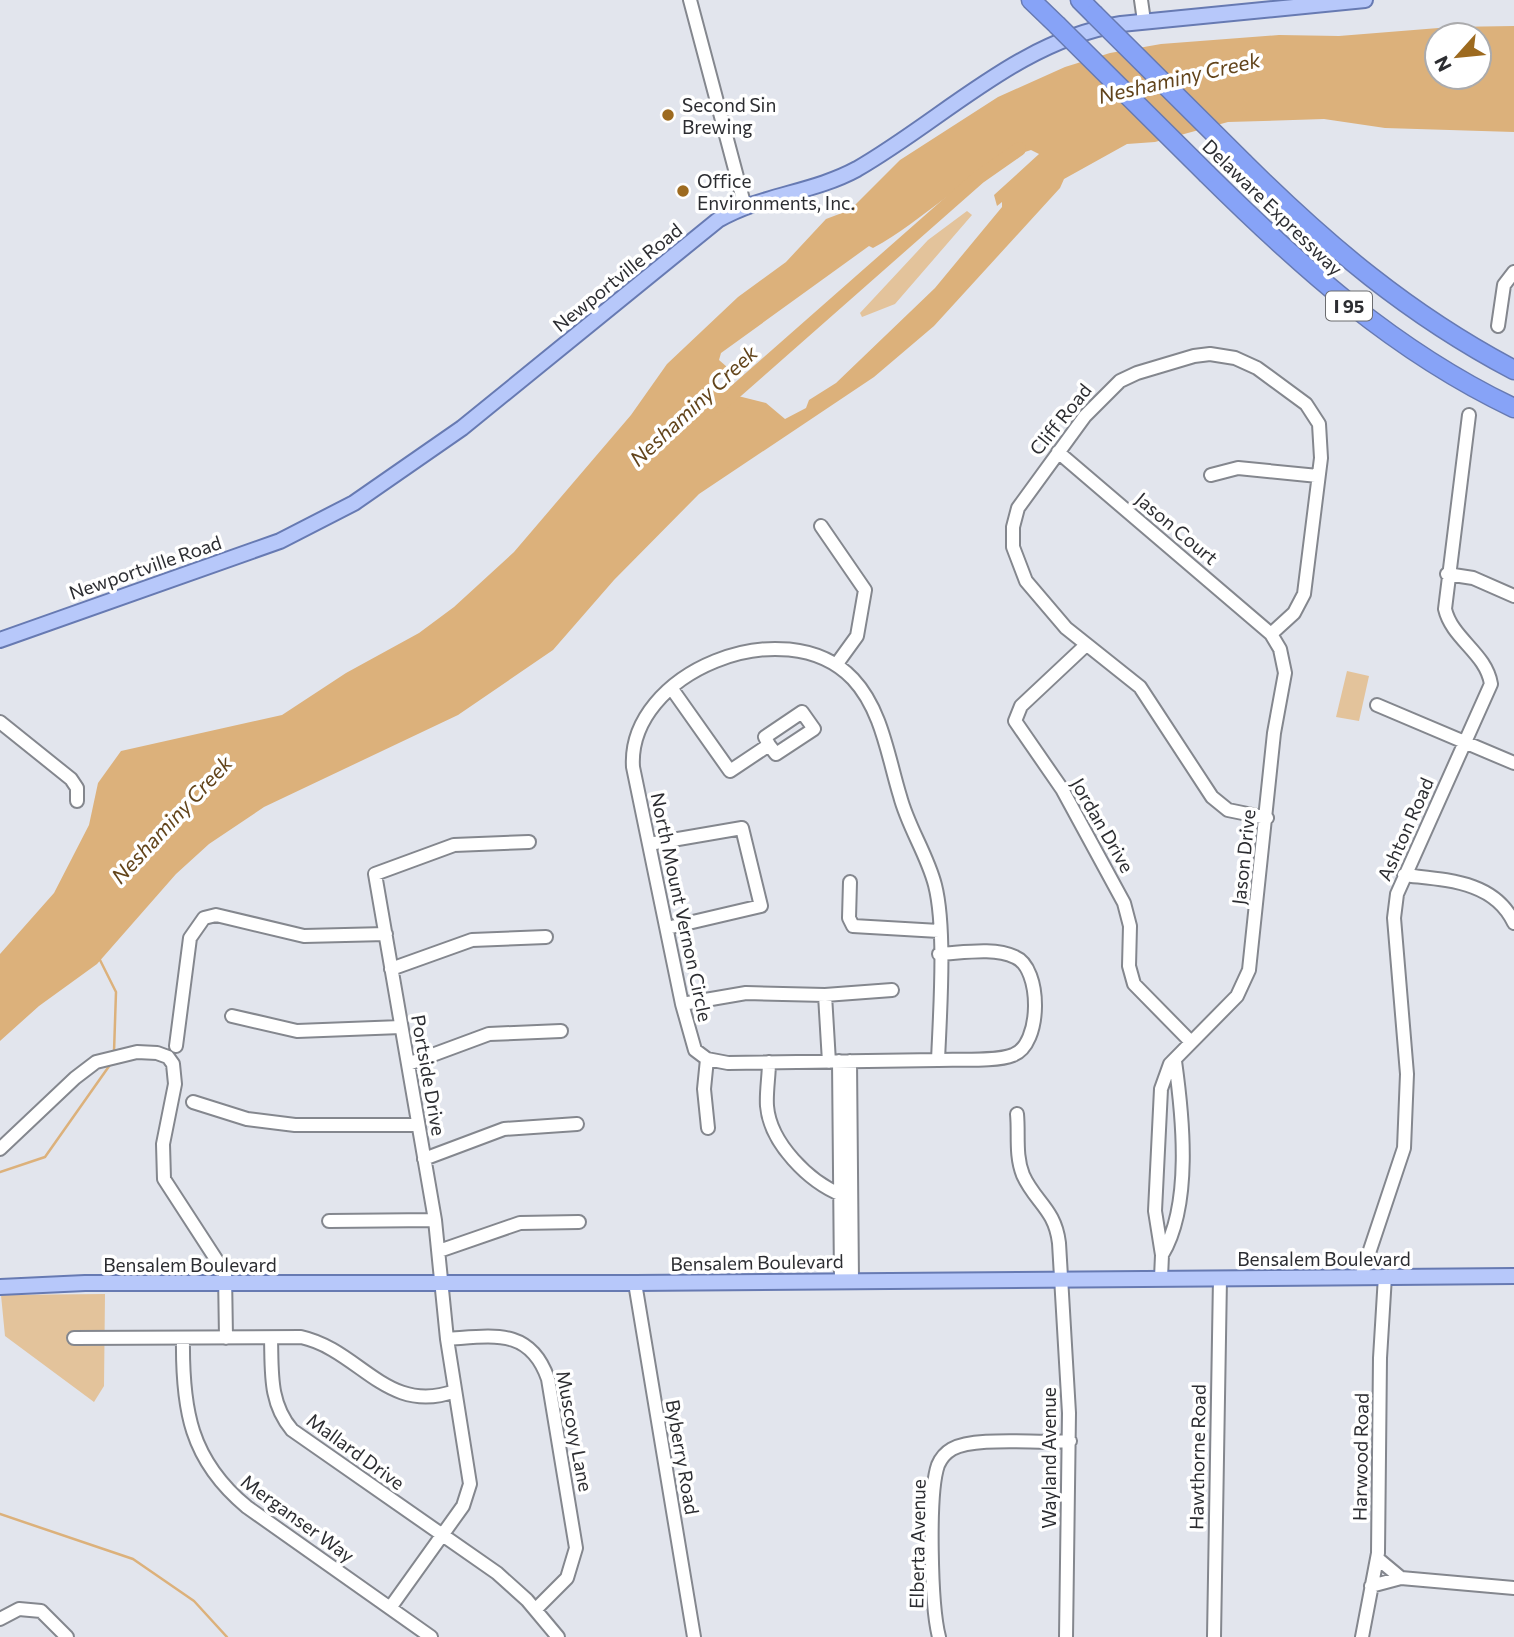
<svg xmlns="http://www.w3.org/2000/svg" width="1514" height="1637" font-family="Commissioner,sans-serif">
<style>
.green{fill:#e3c39b}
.water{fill:#dcb17b;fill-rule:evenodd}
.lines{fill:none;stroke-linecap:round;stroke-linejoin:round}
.stream{stroke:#dcb17b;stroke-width:2.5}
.river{stroke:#dcb17b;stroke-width:14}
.minor-casing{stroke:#84878e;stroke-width:16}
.major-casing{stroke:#677ab2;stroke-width:18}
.highway-casing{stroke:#677ab2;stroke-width:21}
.minor{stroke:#fff;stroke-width:12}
.major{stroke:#b7c8fa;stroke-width:14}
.highway{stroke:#87a3f7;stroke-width:18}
.highway-bridge-casing{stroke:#677ab2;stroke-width:21;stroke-linecap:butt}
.highway-bridge{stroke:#87a3f7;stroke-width:18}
.poi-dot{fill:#9d6a1f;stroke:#fff;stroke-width:2.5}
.labels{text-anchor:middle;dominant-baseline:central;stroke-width:7;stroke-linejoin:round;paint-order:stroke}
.shield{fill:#fff;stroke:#6b6c6f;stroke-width:2}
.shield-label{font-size:18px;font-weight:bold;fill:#2c2d31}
.poi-label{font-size:19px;fill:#2c2d31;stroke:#fff;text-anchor:start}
.street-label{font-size:19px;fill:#2c2d31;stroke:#fff}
.water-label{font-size:21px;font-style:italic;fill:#62441b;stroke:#fff}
</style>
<rect width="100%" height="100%" fill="#e2e5ed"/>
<!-- green -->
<path class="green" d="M967,211L972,215L895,304L862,317L860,313L928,240Z
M1347,671L1369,676L1359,721L1336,717Z
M105,1294L104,1386L94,1402L5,1336L1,1295Z"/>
<!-- water -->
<path class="water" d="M1514,26V132L1385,128L1324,119L1228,122L1155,142L1127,144L1064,179L1060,188L934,326L874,377L699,494L614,580L553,650L458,715L264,807L209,844L176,874L97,964L39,1006L0,1041V954L54,893L89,825L98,783L121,751L282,715L346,673L419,633L454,607L514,552L631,415L667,364L738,297L786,262L826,219L850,210L900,160L998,97L1065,67L1110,53L1161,44L1279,35L1339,36L1451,27ZM1437,35H1479V77H1437ZM1031,150L1039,154L994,195L997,206L1002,202V207L935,288L836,383L809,400L806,408L785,419L766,403L710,389L727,367L719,360L721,353L869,246L873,248C928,218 970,168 1031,150Z"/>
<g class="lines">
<!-- stream -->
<path class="stream" d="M99,958L116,992L114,1052
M0,1172L45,1157L112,1062
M0,1514L133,1559L194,1601L227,1637"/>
<!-- river -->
<path class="river" d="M719,406L979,177L1019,149"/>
<!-- minor casing -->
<g class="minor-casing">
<path id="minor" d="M690,0L745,207
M1141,0L1144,21
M1498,326L1504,285L1514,272
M1058,452L1271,634L1280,649L1285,673L1274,733L1249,970L1237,996L1170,1064L1161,1089L1155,1211L1162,1255L1161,1278
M1211,475L1238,468L1318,476
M821,526L865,590L857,636L836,665
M1447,574L1473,578L1514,596
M1086,645L1021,706L1015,721L1062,789L1124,903L1130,926L1129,966L1134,984L1190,1041
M672,689L730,771L769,745L776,754L814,729L802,712L765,737L769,745
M1377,705L1514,763
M0,722L71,779L77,788V801
M1267,818L1228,810L1212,797L1140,687L1066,628L1026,581L1013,547V527L1018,508L1085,416L1120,381L1137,373L1194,356L1210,354L1235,358L1257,368L1306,404L1319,424L1321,458L1304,594L1294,613L1271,634
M649,844L742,828L761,906L667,928
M1404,875C1444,880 1494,880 1514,923
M850,882L849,918L853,926L939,931
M391,969L472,940L546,937
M825,995L829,1062
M682,1004L746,993L825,995L892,990
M232,1016L297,1031L401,1027
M176,1046L190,938L204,918L216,915L304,936L386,934
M707,1059L704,1089L708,1128
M938,1060C940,1013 946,928 935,885C927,854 908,827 900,796C888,757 882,710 853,679C785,608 627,673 633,767L682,1004L695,1050L707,1059L728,1063L938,1060C958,1059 996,1062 1013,1055C1042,1045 1042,968 1015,957C994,947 962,953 939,954
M839,1061L841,1280
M850,1061L852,1280
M769,1062C769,1076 766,1092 767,1106C770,1143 809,1182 842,1195
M408,1064L489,1034L561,1031
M193,1102L247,1119L295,1125H418
M1017,1114C1019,1134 1015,1155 1023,1175C1035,1202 1055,1209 1059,1243L1069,1413L1066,1637
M0,1149L75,1078L96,1062L137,1052L157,1053L168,1057L173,1064L175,1084L163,1144L164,1179L225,1273L226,1338
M424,1159L504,1129L577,1124
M329,1221L435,1220
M439,1251L520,1223L579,1222
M1162,1255C1192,1205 1183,1118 1175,1061
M1361,1277L1404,1148L1407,1074L1394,918L1397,894L1491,684C1486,653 1452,639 1445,609L1469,415
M635,1283L694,1637
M74,1338L301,1337C360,1350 387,1416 455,1391
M183,1338C182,1409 190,1460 247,1507L431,1637
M271,1338C272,1372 269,1403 292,1430L497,1573L527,1600L558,1637
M447,1339C492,1336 530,1327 548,1379L576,1548L567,1578L536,1609
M1377,1558L1401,1578L1514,1588
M1371,1586L1401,1578
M390,1608L463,1506L470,1484L447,1339L435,1220L375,874L454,845L529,842
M0,1619L19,1609L41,1611L67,1637
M939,1637C931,1606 928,1494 938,1465C941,1458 945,1453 952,1449C976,1436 1039,1444 1070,1441
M1214,1637L1220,1278
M1362,1637L1378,1553L1380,1358L1385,1276"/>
</g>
<!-- major casing -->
<g class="major-casing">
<path id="major" d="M0,640L280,541L354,503L462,428L718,220C761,195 813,193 857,169C944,119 1019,40 1121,24L1365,0
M0,1287L85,1283H635L1514,1276"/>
</g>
<!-- highway casing -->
<g class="highway-casing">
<path id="highway" d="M1031,0L1057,25
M1080,0L1094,14
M1244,163C1328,246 1408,314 1514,370
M1207,174C1300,266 1394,351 1514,408"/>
</g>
<!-- minor -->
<use href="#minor" class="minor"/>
<!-- major -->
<use href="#major" class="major"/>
<!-- highway -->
<use href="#highway" class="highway"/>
<!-- highway-bridge casing -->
<g class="highway-bridge-casing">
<path id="highway-bridge" d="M1094,14L1244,163
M1057,25L1207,174"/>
</g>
<!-- highway-bridge -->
<use href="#highway-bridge" class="highway-bridge"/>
</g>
<!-- markers -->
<g class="poi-dot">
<circle cx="668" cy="115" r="7"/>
<circle cx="683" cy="191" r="7"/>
</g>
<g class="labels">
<!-- shield labels -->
<rect class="shield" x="1326" y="291.5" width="46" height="29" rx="5"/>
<g class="shield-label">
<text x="1349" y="306">I 95</text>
</g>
<!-- poi labels -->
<g class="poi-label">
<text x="682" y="104">Second Sin<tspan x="682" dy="22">Brewing</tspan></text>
<text x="697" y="180">Office<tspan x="697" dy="22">Environments, Inc.</tspan></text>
</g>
<!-- street labels -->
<g class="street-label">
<text transform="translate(1273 207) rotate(44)">Delaware Expressway</text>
<text transform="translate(617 277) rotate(-39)">Newportville Road</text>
<text transform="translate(1060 419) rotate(-51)">Cliff Road</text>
<text transform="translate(1177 528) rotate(40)">Jason Court</text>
<text transform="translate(145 567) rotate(-19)">Newportville Road</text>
<text transform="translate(1103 825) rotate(60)">Jordan Drive</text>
<text transform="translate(1405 829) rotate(-66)">Ashton Road</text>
<text transform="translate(1243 857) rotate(-84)">Jason Drive</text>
<text transform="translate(682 907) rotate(78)">North Mount Vernon Circle</text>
<text transform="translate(429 1075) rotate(80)">Portside Drive</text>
<text x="1324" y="1258">Bensalem Boulevard</text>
<text transform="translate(757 1262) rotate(-1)">Bensalem Boulevard</text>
<text x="190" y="1264">Bensalem Boulevard</text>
<text transform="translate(575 1431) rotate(79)">Muscovy Lane</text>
<text transform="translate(356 1451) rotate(36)">Mallard Drive</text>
<text transform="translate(683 1457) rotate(80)">Byberry Road</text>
<text transform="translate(1197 1457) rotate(-89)">Hawthorne Road</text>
<text transform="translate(1360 1457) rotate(-89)">Harwood Road</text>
<text transform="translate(1048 1458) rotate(-90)">Wayland Avenue</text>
<text transform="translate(298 1518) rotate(36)">Merganser Way</text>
<text transform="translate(917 1544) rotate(-89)">Elberta Avenue</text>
</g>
<!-- water labels -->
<g class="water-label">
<text transform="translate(1179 77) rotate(-13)">Neshaminy Creek</text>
<text transform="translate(693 405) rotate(-43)">Neshaminy Creek</text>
<text transform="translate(171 819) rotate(-47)">Neshaminy Creek</text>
</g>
</g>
<!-- north arrow -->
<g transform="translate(1458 56) rotate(243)"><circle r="33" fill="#ffffff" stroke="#ababad" stroke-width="2"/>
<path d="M0-5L12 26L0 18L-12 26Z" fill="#9d6a1f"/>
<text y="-10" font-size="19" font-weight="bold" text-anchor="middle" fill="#2c2d31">N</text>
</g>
</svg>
